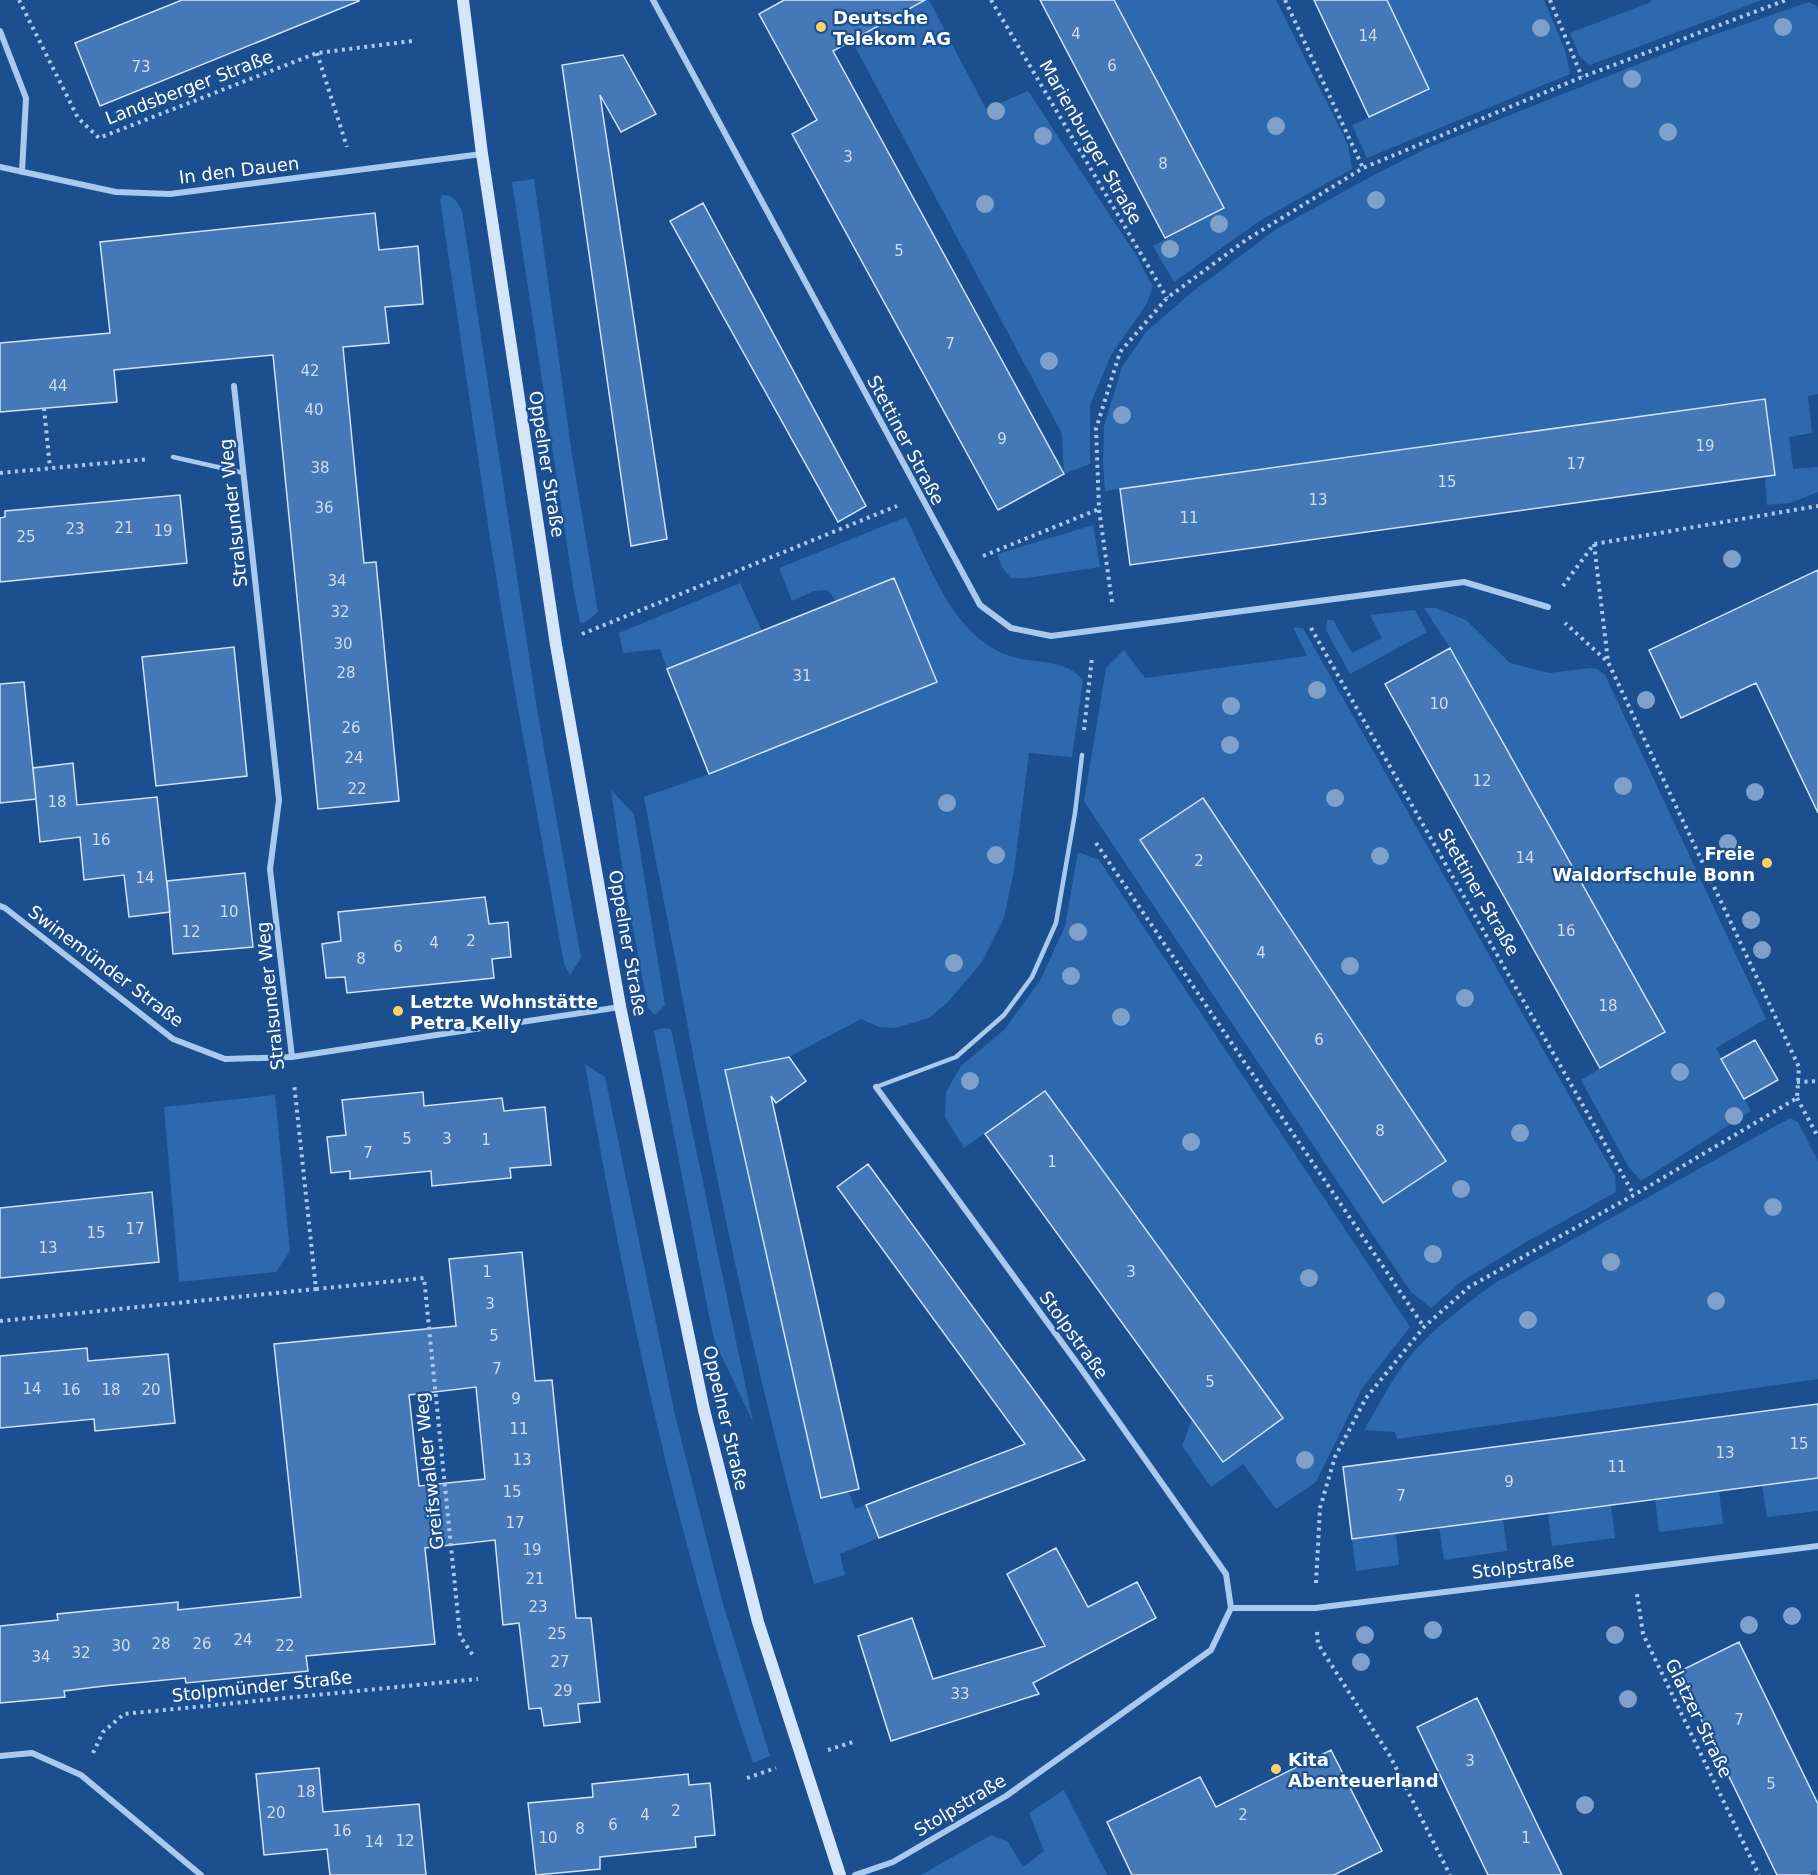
<svg xmlns="http://www.w3.org/2000/svg" width="1818" height="1875" font-family="'DejaVu Sans',sans-serif">
<style>
.green{fill:#2e69ad;fill-rule:evenodd}
.building{fill:#4478b7;stroke:#cfe3fa;stroke-width:1.5;fill-rule:evenodd}
.lines{fill:none;stroke-linecap:round;stroke-linejoin:round}
.street-tunnel{stroke:#3d69a0;stroke-width:6;stroke-dasharray:6 3;stroke-linecap:butt}
.path{stroke:#a9c9ee;stroke-width:4;stroke-dasharray:3 4.5;stroke-linecap:butt}
.lane{stroke:#a9c9ee;stroke-width:4.5}
.street{stroke:#a9c9ee;stroke-width:6}
.secondary{stroke:#d6e6fa;stroke-width:12}
.tree{fill:#7ea0ca}
.poi-dot{fill:#ffd166;stroke:#1b4f8f;stroke-width:2}
.labels{text-anchor:middle;dominant-baseline:central;stroke-width:4.5;stroke-linejoin:round;paint-order:stroke}
.number-label{font-size:15px;fill:#d0dded}
.poi-label{font-size:18px;font-weight:bold;fill:#fff;stroke:#1b4f8f;text-anchor:start}
.street-label{font-size:18px;fill:#fff;stroke:#1b4f8f}
</style>
<rect width="100%" height="100%" fill="#1b4f8f"/>
<!-- green -->
<path class="green" d="M925,0H929L986,109L1028,91L1136,255L1153,287L1146,305L1111,355L1090,405V464L1064,474L1062,434L852,41Z
M1114,0H1276L1348,145L1352,169L1261,220L1174,282L1153,246L1223,208Z
M1387,0H1544L1565,50L1570,74L1367,158L1352,125L1429,89Z
M1651,0H1762L1590,65L1580,57L1570,33L1651,2Z
M1809,2L1817,6L1818,9V394L1808,396L1812,433L1789,437L1793,469L1818,467V492L1790,503L1767,505L1765,477L1775,475L1765,399L1105,491L1103,461L1104,426L1122,367L1146,332L1192,292L1275,230L1359,183L1425,149L1699,40Z
M534,179L572,455L598,612L584,623L580,622L575,598L512,182Z
M443,195C454,195 457,202 462,211L537,709L581,958L570,975L564,964L514,686L491,545L440,199Z
M906,517C930,566 952,634 1007,655C1033,665 1064,657 1083,680L1072,757L1029,753L1014,871L1004,918L982,962L947,1003L929,1018L895,1028L879,1027L861,1019L789,1057L725,1070L822,1498L849,1492L855,1509L866,1505L879,1538L840,1554L845,1575L814,1584C760,1392 719,1197 683,1001C671,933 656,865 644,797L709,774L936,682L918,636L835,602L832,595L827,590L814,591L792,601L779,568Z
M1093,525L1100,567L1027,578H1011L1002,567L997,554Z
M740,583L762,631L667,669L660,649L623,653L619,633Z
M1424,608H1436L1466,620L1510,663L1549,673L1590,668L1597,669L1605,675L1766,1019L1716,1048L1751,1111L1641,1181L1628,1166L1581,1080L1663,1030L1450,648Z
M1415,610L1427,632L1350,674L1326,630L1327,620H1333L1352,653L1382,638L1370,615Z
M1293,627L1303,628L1615,1176L1616,1192L1528,1241L1461,1282L1431,1308L1411,1292L1084,801L1106,668L1124,650L1145,678L1307,656ZM1203,798L1380,1063L1383,1202L1140,840Z
M611,790L634,814L665,1005L655,1015L648,1008L624,880Z
M1078,852L1099,860L1410,1327L1362,1388L1316,1482L1276,1509L1243,1464L1211,1487L1182,1446L1192,1419L1283,1418L1045,1091L964,1148L945,1117L946,1092L961,1066L1005,1029L1041,979L1065,926Z
M663,1028L671,1029L753,1422L715,1342L710,1321L654,1031Z
M585,1064L605,1077L675,1415L723,1604L770,1756L753,1763C675,1536 626,1299 585,1064Z
M275,1095L290,1251L276,1272L179,1282L164,1107Z
M1790,1118L1798,1122L1818,1161V1379L1397,1439L1395,1432L1364,1430C1379,1405 1392,1378 1411,1355C1435,1327 1465,1305 1495,1283Z
M1818,1478V1511L1767,1517L1762,1485Z
M1719,1491L1723,1524L1659,1532L1655,1499Z
M1611,1505L1615,1538L1552,1546L1548,1513Z
M1503,1519L1507,1551L1444,1560L1439,1527Z
M1396,1533L1399,1565L1356,1571L1352,1539Z
M1064,1790L1107,1875H921L991,1835L1008,1842L1023,1867L1044,1851L1029,1813Z"/>
<!-- building -->
<path class="building" d="M182,0H359V1L100,106L75,43Z
M784,0H925L833,51L1064,474L998,510L792,134L817,120L759,14Z
M1040,0H1114L1224,208L1165,238Z
M1314,0H1387L1429,89L1369,117Z
M623,55L656,114L621,132L600,95L667,539L631,546L562,65Z
M703,203L866,506L838,522L670,221Z
M375,213L379,250L418,246L423,304L385,307L389,343L343,347L364,563L376,562L399,801L318,809L273,355L114,370L117,402L0,412V343L110,333L100,242Z
M1765,399L1775,475L1130,565L1120,489Z
M180,495L187,563L0,582V518L5,517V511Z
M1818,570V813L1756,683L1681,718L1649,650Z
M894,578L937,682L709,774L667,669Z
M234,647L247,776L156,786L142,657Z
M1450,648L1665,1032L1600,1068L1385,684Z
M24,682L36,799L0,803V684Z
M73,763L77,805L157,797L170,912L129,917L124,875L84,880L80,837L40,842L33,768Z
M1203,798L1446,1161L1383,1203L1140,840Z
M245,873L253,947L173,954L167,881Z
M485,897L489,924L508,922L511,957L492,959L494,978L347,993L345,977L326,978L322,944L341,941L338,912Z
M1755,1040L1778,1080L1744,1099L1721,1059Z
M789,1057L806,1081L776,1103L771,1096L859,1489L821,1498L725,1070Z
M1045,1091L1283,1418L1223,1462L985,1134Z
M423,1092L424,1106L502,1098L504,1111L545,1107L551,1165L510,1168L511,1178L432,1186L431,1171L350,1179V1171L331,1173L327,1137L346,1135L342,1100Z
M868,1164L1085,1460L879,1538L866,1505L1025,1444L837,1187Z
M152,1192L159,1262L0,1278V1208Z
M522,1252L535,1381L552,1380L576,1618H591L600,1702L578,1704L580,1722L544,1726L541,1708L529,1709L519,1623L503,1625L495,1540L425,1548L435,1644L306,1656L308,1671L186,1683L185,1678L104,1686L64,1691L65,1697L0,1703V1626L58,1620L57,1614L178,1602V1610L301,1597L274,1344L456,1326L449,1259ZM476,1387L485,1479L419,1486L409,1395Z
M87,1348L88,1361L168,1354L175,1423L95,1431L94,1419L0,1428V1356Z
M1818,1404V1478L1352,1539L1343,1467Z
M1056,1548L1088,1607L1137,1582L1156,1618L1033,1683L1039,1694L891,1741L858,1636L912,1618L933,1679L1045,1646L1007,1574Z
M1739,1642L1818,1804V1875H1777L1678,1672Z
M1477,1698L1537,1824L1562,1875H1488L1417,1727Z
M1331,1750L1382,1851L1334,1875H1132L1107,1822L1200,1777L1216,1807Z
M319,1768L323,1812L419,1804L426,1875H330L327,1849L264,1855L256,1774Z
M688,1774L689,1785L710,1783L715,1835L695,1837L696,1847L600,1857V1869L536,1875L528,1803L593,1797L592,1784Z"/>
<g class="lines">
<!-- street-tunnel -->
<path class="street-tunnel" d="M1811,1875L1818,1872"/>
<!-- path -->
<path class="path" d="M19,0L78,118L99,138L317,53L412,41
M991,0L1167,298
M1285,0L1363,168
M1550,0L1582,77
M317,53L347,147
M44,408L50,468
M0,473L149,459
M1594,544L1608,661
M983,556L1099,509
M1563,586L1594,544L1818,506
M1112,602L1099,509L1096,429L1120,352L1167,298L1246,240L1363,168L1582,77L1786,0
M1311,628L1634,1195
M582,634L897,506
M1084,730L1092,657
M1096,843L1424,1327
M1797,1082L1818,1081
M1797,1098L1818,1137
M316,1289L424,1278L460,1636L474,1657
M0,1321L316,1289L294,1083
M1316,1583L1320,1508L1335,1457L1366,1398L1424,1327L1469,1287L1634,1195L1797,1098L1799,1067L1608,662L1565,623
M1637,1594L1643,1634L1759,1875
M1317,1632L1318,1644L1390,1756L1450,1875
M828,1750L853,1742
M93,1753L103,1732L124,1714L478,1679
M747,1778L776,1768"/>
<!-- lane -->
<path class="lane" d="M173,457L244,473
M876,1087L956,1057L1004,1015L1032,977L1056,923L1075,813L1082,755"/>
<!-- street -->
<path class="street" d="M653,0L980,605L1011,628L1051,636L1464,582L1548,607
M0,31L26,98L22,172
M0,167L116,192L170,194L482,154
M234,386L279,800L270,869L292,1057
M0,906L5,908L173,1039L225,1059L292,1057L620,1007
M1231,1608H1315L1818,1546
M0,1756L32,1753L81,1775L201,1875
M855,1875L893,1862L1006,1796L1211,1650L1231,1608L1226,1574L1082,1370L876,1087"/>
<!-- secondary -->
<path class="secondary" d="M463,0L482,154L556,645L620,1006L704,1410L758,1622L840,1875"/>
</g>
<!-- trees -->
<g class="tree">
<circle cx="1783" cy="27" r="9"/>
<circle cx="1541" cy="28" r="9"/>
<circle cx="1632" cy="79" r="9"/>
<circle cx="996" cy="111" r="9"/>
<circle cx="1276" cy="126" r="9"/>
<circle cx="1668" cy="132" r="9"/>
<circle cx="1043" cy="136" r="9"/>
<circle cx="1376" cy="200" r="9"/>
<circle cx="985" cy="204" r="9"/>
<circle cx="1219" cy="224" r="9"/>
<circle cx="1170" cy="249" r="9"/>
<circle cx="1049" cy="361" r="9"/>
<circle cx="1122" cy="415" r="9"/>
<circle cx="1732" cy="559" r="9"/>
<circle cx="1317" cy="690" r="9"/>
<circle cx="1646" cy="700" r="9"/>
<circle cx="1231" cy="706" r="9"/>
<circle cx="1230" cy="745" r="9"/>
<circle cx="1623" cy="786" r="9"/>
<circle cx="1755" cy="792" r="9"/>
<circle cx="1335" cy="798" r="9"/>
<circle cx="947" cy="803" r="9"/>
<circle cx="1728" cy="843" r="9"/>
<circle cx="996" cy="855" r="9"/>
<circle cx="1380" cy="856" r="9"/>
<circle cx="1751" cy="920" r="9"/>
<circle cx="1078" cy="932" r="9"/>
<circle cx="1762" cy="950" r="9"/>
<circle cx="954" cy="963" r="9"/>
<circle cx="1350" cy="966" r="9"/>
<circle cx="1071" cy="976" r="9"/>
<circle cx="1465" cy="998" r="9"/>
<circle cx="1121" cy="1017" r="9"/>
<circle cx="1680" cy="1072" r="9"/>
<circle cx="970" cy="1081" r="9"/>
<circle cx="1734" cy="1116" r="9"/>
<circle cx="1520" cy="1133" r="9"/>
<circle cx="1191" cy="1142" r="9"/>
<circle cx="1461" cy="1189" r="9"/>
<circle cx="1773" cy="1207" r="9"/>
<circle cx="1433" cy="1254" r="9"/>
<circle cx="1611" cy="1262" r="9"/>
<circle cx="1309" cy="1278" r="9"/>
<circle cx="1716" cy="1301" r="9"/>
<circle cx="1528" cy="1320" r="9"/>
<circle cx="1305" cy="1460" r="9"/>
<circle cx="1792" cy="1616" r="9"/>
<circle cx="1749" cy="1625" r="9"/>
<circle cx="1433" cy="1630" r="9"/>
<circle cx="1365" cy="1635" r="9"/>
<circle cx="1615" cy="1635" r="9"/>
<circle cx="1361" cy="1662" r="9"/>
<circle cx="1628" cy="1699" r="9"/>
<circle cx="1585" cy="1805" r="9"/>
</g>
<!-- markers -->
<g class="poi-dot">
<circle cx="821" cy="27" r="6"/>
<circle cx="1767" cy="863" r="6"/>
<circle cx="398" cy="1011" r="6"/>
<circle cx="1276" cy="1769" r="6"/>
</g>
<g class="labels">
<!-- number labels -->
<g class="number-label">
<text x="1076" y="34">4</text>
<text x="1368" y="36">14</text>
<text x="1112" y="66">6</text>
<text x="141" y="67">73</text>
<text x="848" y="157">3</text>
<text x="1163" y="164">8</text>
<text x="899" y="251">5</text>
<text x="950" y="344">7</text>
<text x="310" y="371">42</text>
<text x="58" y="386">44</text>
<text x="314" y="410">40</text>
<text x="1002" y="439">9</text>
<text x="1705" y="446">19</text>
<text x="1576" y="464">17</text>
<text x="320" y="468">38</text>
<text x="1447" y="482">15</text>
<text x="1318" y="500">13</text>
<text x="324" y="508">36</text>
<text x="1189" y="518">11</text>
<text x="124" y="528">21</text>
<text x="75" y="529">23</text>
<text x="163" y="531">19</text>
<text x="26" y="537">25</text>
<text x="337" y="581">34</text>
<text x="340" y="612">32</text>
<text x="343" y="644">30</text>
<text x="346" y="673">28</text>
<text x="802" y="676">31</text>
<text x="1439" y="704">10</text>
<text x="351" y="728">26</text>
<text x="354" y="758">24</text>
<text x="1482" y="781">12</text>
<text x="357" y="789">22</text>
<text x="57" y="802">18</text>
<text x="101" y="840">16</text>
<text x="1525" y="858">14</text>
<text x="1199" y="861">2</text>
<text x="145" y="878">14</text>
<text x="229" y="912">10</text>
<text x="1566" y="931">16</text>
<text x="191" y="932">12</text>
<text x="471" y="941">2</text>
<text x="434" y="943">4</text>
<text x="398" y="947">6</text>
<text x="1261" y="953">4</text>
<text x="361" y="959">8</text>
<text x="1608" y="1006">18</text>
<text x="1319" y="1040">6</text>
<text x="1380" y="1131">8</text>
<text x="407" y="1139">5</text>
<text x="447" y="1139">3</text>
<text x="486" y="1140">1</text>
<text x="368" y="1153">7</text>
<text x="1052" y="1162">1</text>
<text x="135" y="1229">17</text>
<text x="96" y="1233">15</text>
<text x="48" y="1248">13</text>
<text x="487" y="1272">1</text>
<text x="1131" y="1272">3</text>
<text x="490" y="1304">3</text>
<text x="494" y="1336">5</text>
<text x="497" y="1369">7</text>
<text x="1210" y="1382">5</text>
<text x="32" y="1389">14</text>
<text x="71" y="1390">16</text>
<text x="111" y="1390">18</text>
<text x="151" y="1390">20</text>
<text x="516" y="1399">9</text>
<text x="519" y="1429">11</text>
<text x="1799" y="1444">15</text>
<text x="1725" y="1453">13</text>
<text x="522" y="1460">13</text>
<text x="1617" y="1467">11</text>
<text x="1509" y="1482">9</text>
<text x="512" y="1492">15</text>
<text x="1401" y="1496">7</text>
<text x="515" y="1523">17</text>
<text x="532" y="1550">19</text>
<text x="535" y="1579">21</text>
<text x="538" y="1607">23</text>
<text x="557" y="1634">25</text>
<text x="243" y="1640">24</text>
<text x="161" y="1644">28</text>
<text x="202" y="1644">26</text>
<text x="121" y="1646">30</text>
<text x="285" y="1646">22</text>
<text x="81" y="1653">32</text>
<text x="41" y="1657">34</text>
<text x="560" y="1662">27</text>
<text x="563" y="1691">29</text>
<text x="960" y="1694">33</text>
<text x="1739" y="1720">7</text>
<text x="1470" y="1761">3</text>
<text x="1771" y="1784">5</text>
<text x="306" y="1792">18</text>
<text x="676" y="1811">2</text>
<text x="276" y="1813">20</text>
<text x="645" y="1815">4</text>
<text x="1243" y="1815">2</text>
<text x="613" y="1825">6</text>
<text x="580" y="1829">8</text>
<text x="342" y="1831">16</text>
<text x="548" y="1838">10</text>
<text x="1526" y="1838">1</text>
<text x="405" y="1841">12</text>
<text x="374" y="1842">14</text>
</g>
<!-- poi labels -->
<g class="poi-label">
<text x="833" y="17">Deutsche<tspan x="833" dy="21">Telekom AG</tspan></text>
<text x="1755" y="853" text-anchor="end">Freie<tspan x="1755" dy="21">Waldorfschule Bonn</tspan></text>
<text x="410" y="1001">Letzte Wohnstätte<tspan x="410" dy="21">Petra Kelly</tspan></text>
<text x="1288" y="1759">Kita<tspan x="1288" dy="21">Abenteuerland</tspan></text>
</g>
<!-- street labels -->
<g class="street-label">
<text transform="translate(189 87) rotate(-21)">Landsberger Straße</text>
<text transform="translate(1091 142) rotate(60)">Marienburger Straße</text>
<text transform="translate(239 170) rotate(-7)">In den Dauen</text>
<text transform="translate(906 440) rotate(62)">Stettiner Straße</text>
<text transform="translate(547 464) rotate(81)">Oppelner Straße</text>
<text transform="translate(233 513) rotate(-96)">Stralsunder Weg</text>
<text transform="translate(1479 892) rotate(60)">Stettiner Straße</text>
<text transform="translate(628 943) rotate(80)">Oppelner Straße</text>
<text transform="translate(106 966) rotate(37)">Swinemünder Straße</text>
<text transform="translate(270 996) rotate(-96)">Stralsunder Weg</text>
<text transform="translate(1074 1335) rotate(54)">Stolpstraße</text>
<text transform="translate(726 1418) rotate(77)">Oppelner Straße</text>
<text transform="translate(429 1471) rotate(-96)">Greifswalder Weg</text>
<text transform="translate(1523 1566) rotate(-7)">Stolpstraße</text>
<text transform="translate(262 1686) rotate(-6)">Stolpmünder Straße</text>
<text transform="translate(1699 1718) rotate(64)">Glatzer Straße</text>
<text transform="translate(960 1805) rotate(-31)">Stolpstraße</text>
</g>
</g>
</svg>
